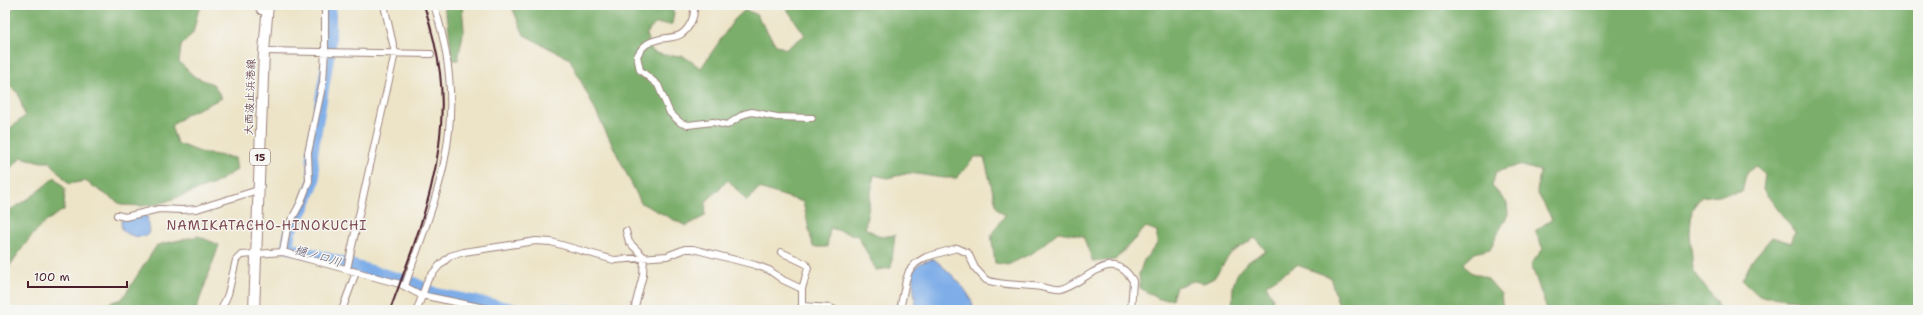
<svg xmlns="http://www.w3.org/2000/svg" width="1923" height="315" font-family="'Shantell Sans','Klee One',sans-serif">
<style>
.forest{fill:#7aae6a;stroke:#62664a}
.water{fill:#7eade8;stroke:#64668a}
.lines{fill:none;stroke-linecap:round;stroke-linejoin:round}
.river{stroke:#7eade8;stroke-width:12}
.street-casing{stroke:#9c827a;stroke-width:8}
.primary-casing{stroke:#9c827a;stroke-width:12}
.street{stroke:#fff;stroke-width:6}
.primary{stroke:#fff;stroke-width:10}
.rail{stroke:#4a1f2b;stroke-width:2}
.labels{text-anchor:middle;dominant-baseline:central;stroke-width:3;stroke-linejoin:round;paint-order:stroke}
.shield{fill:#f6f6f2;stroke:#7e6067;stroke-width:1}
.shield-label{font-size:10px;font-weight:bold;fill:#4a1f2b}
.street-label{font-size:11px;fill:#4a1f2b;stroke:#f6f6f2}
.water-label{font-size:12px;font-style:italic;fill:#5c516d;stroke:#f6f6f2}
.quarter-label{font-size:13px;letter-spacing:1px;fill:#7e494f;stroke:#f6f6f2}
</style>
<rect width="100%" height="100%" fill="#f6f6f2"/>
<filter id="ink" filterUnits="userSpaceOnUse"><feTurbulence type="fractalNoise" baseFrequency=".025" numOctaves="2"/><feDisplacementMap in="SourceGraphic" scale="8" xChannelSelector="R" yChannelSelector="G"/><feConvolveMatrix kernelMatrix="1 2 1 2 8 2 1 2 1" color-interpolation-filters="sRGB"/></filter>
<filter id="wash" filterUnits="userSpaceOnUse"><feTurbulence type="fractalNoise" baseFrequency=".012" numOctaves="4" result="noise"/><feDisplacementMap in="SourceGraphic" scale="16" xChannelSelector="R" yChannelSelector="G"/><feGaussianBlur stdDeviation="0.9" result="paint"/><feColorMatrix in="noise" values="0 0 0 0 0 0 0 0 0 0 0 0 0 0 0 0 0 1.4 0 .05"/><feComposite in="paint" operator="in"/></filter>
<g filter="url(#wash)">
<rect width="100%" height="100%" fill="#ede4c8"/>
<!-- forest -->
<path class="forest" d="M15,5H203L198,12L193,33L181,46L179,62L195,77L213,84L222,98L187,114L171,126L177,143L200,152L235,158L237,170L214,184L159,204L142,206L122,205L85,181L69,184L50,162H41L21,157L12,168L5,171V130L9,129L25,116L18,93L5,83V20Z
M443,5H462L464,29L458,60H452L448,22Z
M511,5H662L674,12L672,24H655L646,34L651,51L663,55L683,56L701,68L734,20L745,10L756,14L776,45L786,49L805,35L784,5H1918V310H1809L1797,300L1759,296L1742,280L1753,259L1772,237L1791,243L1795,232L1763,190L1765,174L1756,166L1746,174L1742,192L1701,197L1692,209L1690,233L1693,270L1716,301L1718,310H1547L1531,264L1543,249L1535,231L1552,219L1537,192L1540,171L1519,165L1496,172L1492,186L1507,203L1508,214L1490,249L1475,253L1464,263L1470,272L1487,278L1501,294L1503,310H1340L1330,277L1297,265L1266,285L1273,299L1269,310H1230C1234,302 1232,297 1233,288C1236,267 1249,261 1266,251L1255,238L1231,253L1214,278L1204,283L1193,281L1176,287L1172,299H1159L1140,288L1139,274L1144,260L1157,244V231L1146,227L1115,260L1093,262L1083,236L1058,232L1034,252L1008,265L995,263L991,235L1005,215L997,208L984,157H975L957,178H943L910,173L887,178L874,175L865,228L881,237L895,235L891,268L876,270L858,236L830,228L827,247H813L803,202L759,188L747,201L728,180L706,202L705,216L686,226L641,203L570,59L524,35Z
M55,177L65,189L64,210C35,225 24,247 5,272V213L31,197Z
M198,236L219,245L196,310H97L98,307L122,299L157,245Z"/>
<!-- water -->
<path class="water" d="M147,215L149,231L147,236C137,237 131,237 122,230L121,221L125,218Z
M934,259C946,269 975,294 973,310H916L912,272L920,263Z"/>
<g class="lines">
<!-- river -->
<path class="river" d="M330,5V46L312,154L314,181L303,209L290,231L287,247L414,283L436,294L518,310
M552,310H565"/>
</g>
</g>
<g filter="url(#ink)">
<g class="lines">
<!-- street casing -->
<g class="street-casing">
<path id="street" d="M257,5L261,11L267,12
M693,5C695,10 694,15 692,20C681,46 665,32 647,44C642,47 640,51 637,56L640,70L658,85L670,113L681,123L688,125L713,122L727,125L744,114L752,112L777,117L812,118
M264,51L431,54
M117,215L125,217L159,209L182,210L197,209L258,190
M626,231L629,242L644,257L643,275L634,310
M283,252L287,228L300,204L309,181L308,153L323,82L325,51V5
M781,252L806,264L808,268L802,289
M347,269L395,53L384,5
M405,286C419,243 437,201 445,158C455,107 450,54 434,5
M802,306L831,308L835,310
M221,310L228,294L236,260L241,255L283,252L400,284L421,295L494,310
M342,310L356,272
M417,310L428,279L439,266L450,256L464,252L536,241L551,242L614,260L667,256L685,249H693L755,265L769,270L783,280L802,289V306L799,310
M900,310L906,280L909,271L916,263L926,257L957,248L968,253L975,268L986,280C1002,286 1023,284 1041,287C1046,288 1053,291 1059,290C1084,285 1112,244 1133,281L1131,310"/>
</g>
<!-- primary casing -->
<g class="primary-casing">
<path id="primary" d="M254,310L264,51L268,5"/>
</g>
<!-- street -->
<use href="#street" class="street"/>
<!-- primary -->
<use href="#primary" class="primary"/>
<!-- rail -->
<path class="rail" d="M390,310C418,235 450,156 440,73C437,50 431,27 424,5"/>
</g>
</g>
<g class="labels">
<!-- shield labels -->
<rect class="shield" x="250" y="149" width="20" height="16" rx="3"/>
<g class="shield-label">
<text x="260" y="157">15</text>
</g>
<!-- street labels -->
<g class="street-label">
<text transform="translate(250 97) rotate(-88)">大西波止浜港線</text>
</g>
<!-- water labels -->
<g class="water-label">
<text transform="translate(318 256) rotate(16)">樋ノ口川</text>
</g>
<!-- quarter labels -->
<g class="quarter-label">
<text x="267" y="225">NAMIKATACHO-HINOKUCHI</text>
</g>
</g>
<!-- margin -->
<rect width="1923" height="315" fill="none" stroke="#f6f6f2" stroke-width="20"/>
<!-- scale -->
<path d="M28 281v6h99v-6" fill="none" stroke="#4a1f2b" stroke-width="2"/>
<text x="34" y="281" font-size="12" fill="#4a1f2b" stroke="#f6f6f2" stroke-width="3" paint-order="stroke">100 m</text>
</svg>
